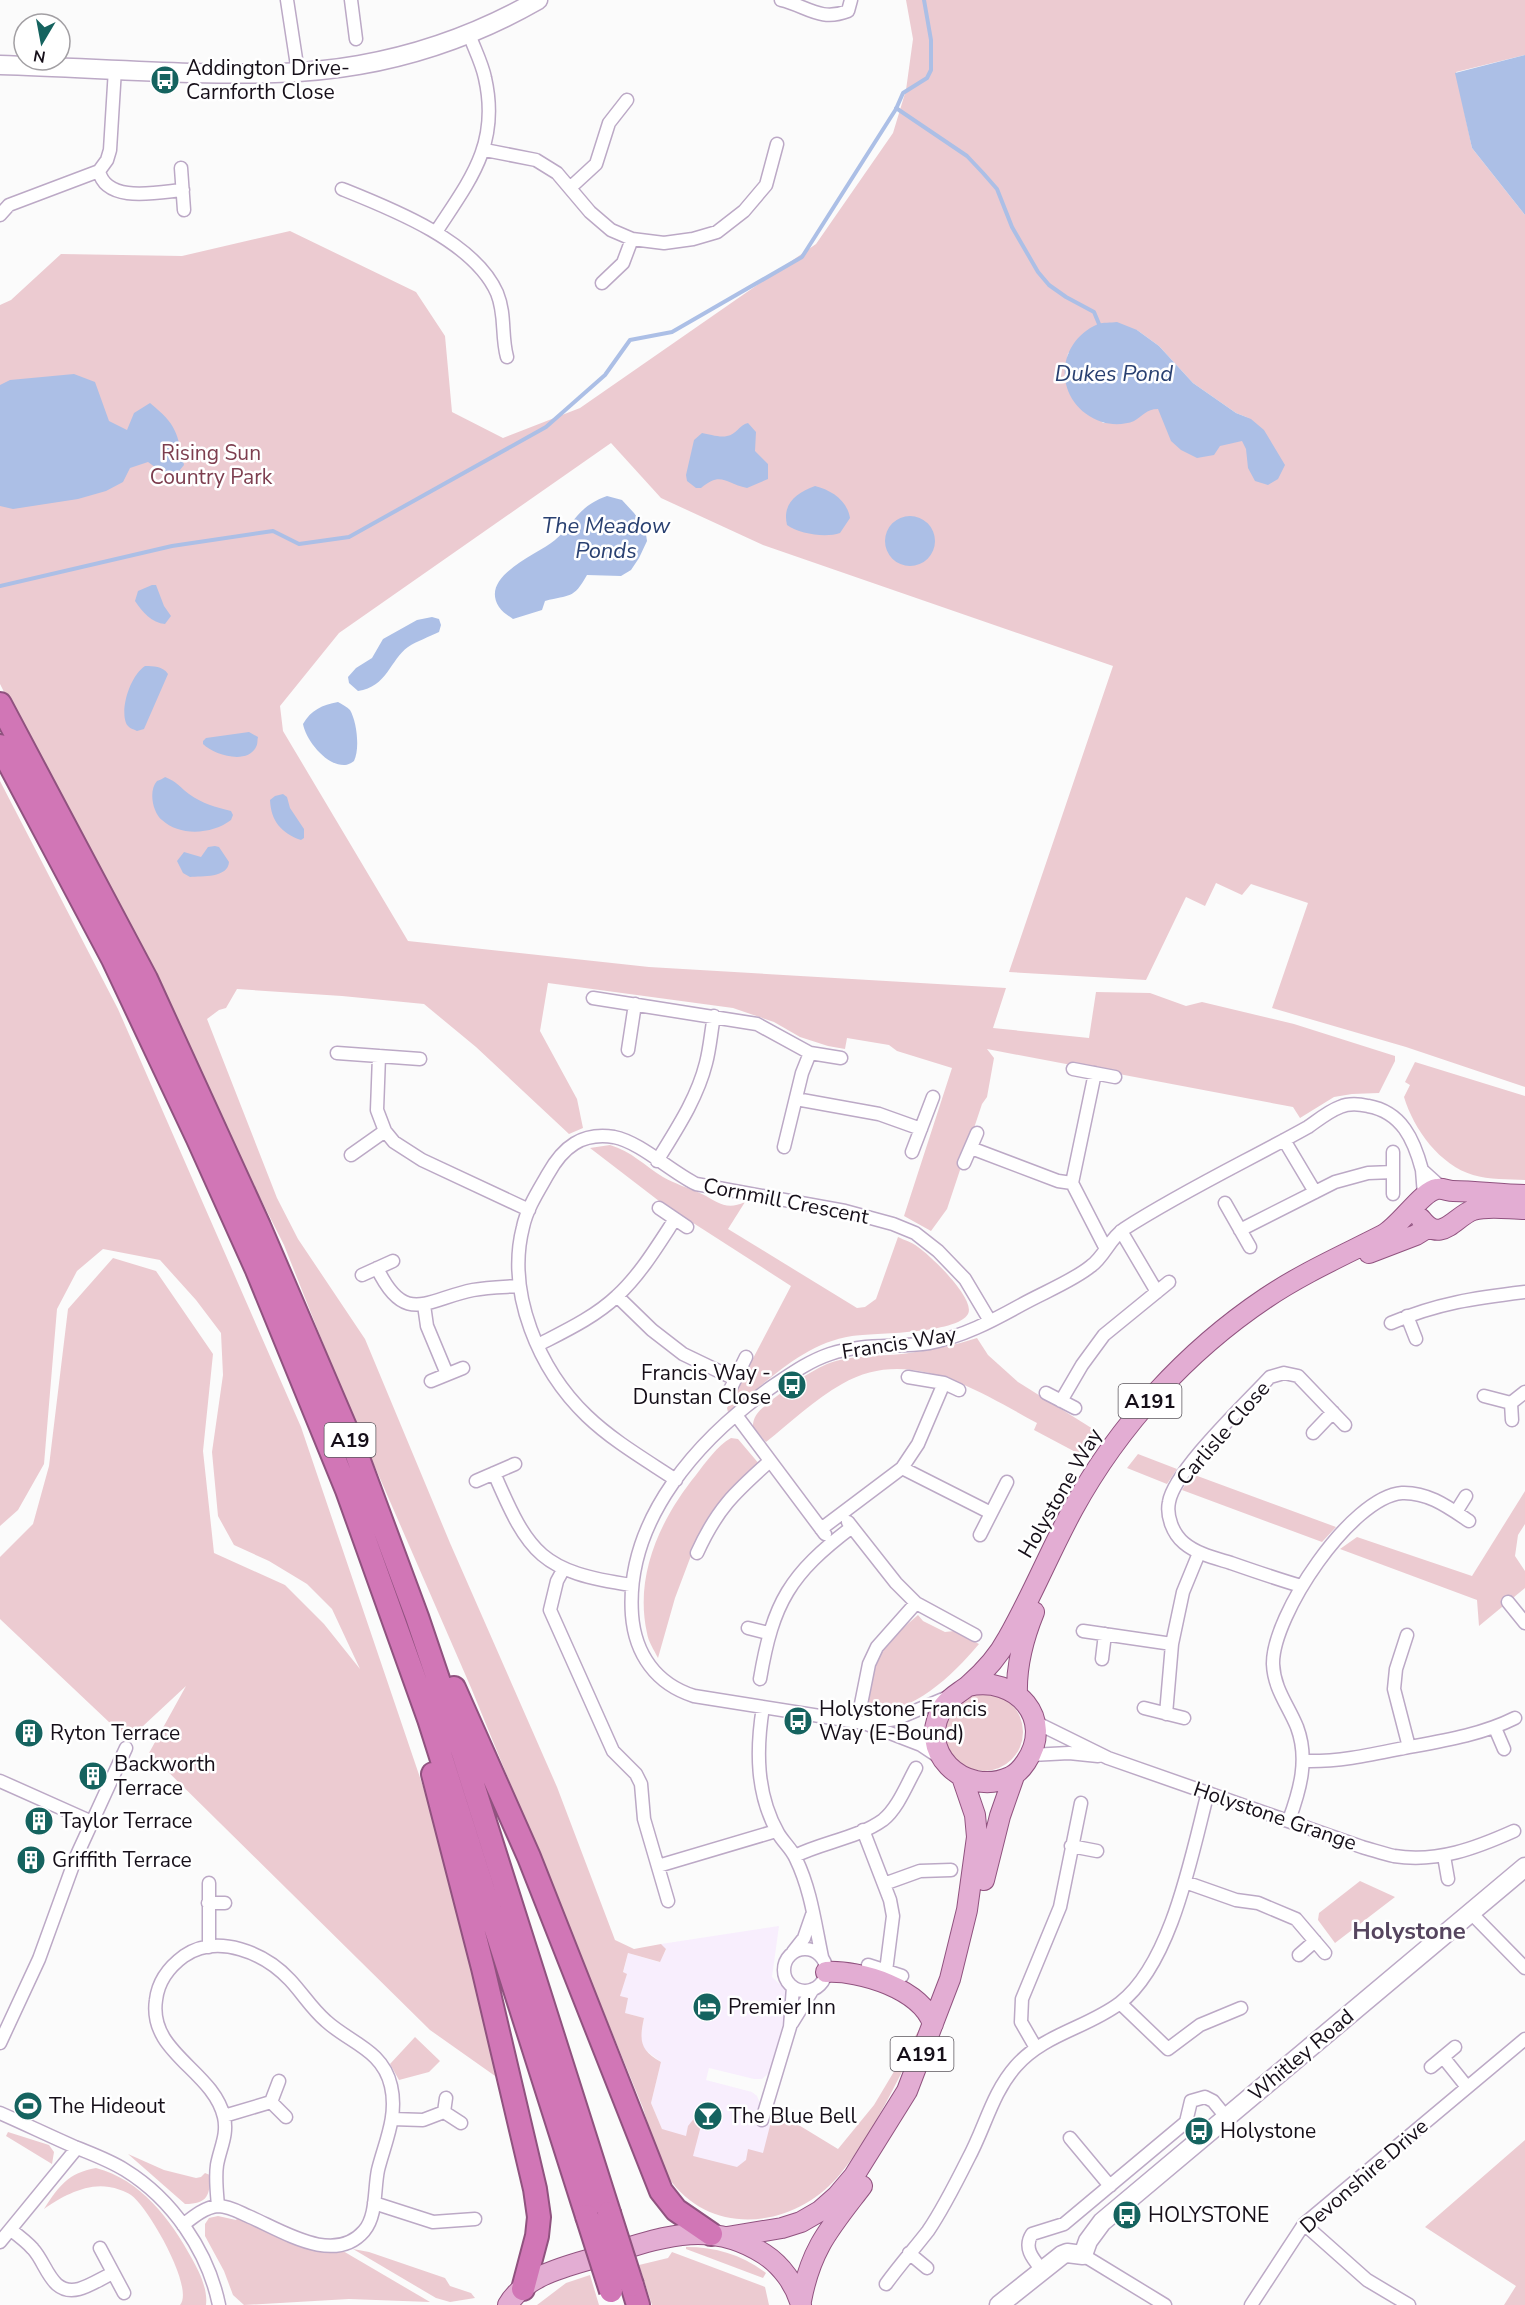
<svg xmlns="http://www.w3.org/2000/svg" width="1525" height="2305" font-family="'Nunito Sans',sans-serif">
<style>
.built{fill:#f8eefd}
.green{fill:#eccbd1;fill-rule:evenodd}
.water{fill:#acbfe6}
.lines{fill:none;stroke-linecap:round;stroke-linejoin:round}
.stream{stroke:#acbfe6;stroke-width:4}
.street-casing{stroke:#bca9c6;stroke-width:15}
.secondary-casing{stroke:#bca9c6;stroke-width:21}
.primary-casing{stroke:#90527f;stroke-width:22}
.highway-casing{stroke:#90527f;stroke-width:26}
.street{stroke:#fff;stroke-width:12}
.secondary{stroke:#fff;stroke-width:18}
.primary{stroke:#e3add3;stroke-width:20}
.highway{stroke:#d176b6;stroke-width:22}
.highway-bridge-casing{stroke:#90527f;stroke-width:26;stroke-linecap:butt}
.highway-bridge{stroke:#d176b6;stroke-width:22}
.labels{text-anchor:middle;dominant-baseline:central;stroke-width:5;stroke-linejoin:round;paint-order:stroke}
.shield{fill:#fff;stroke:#5c575e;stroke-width:1.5}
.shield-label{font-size:20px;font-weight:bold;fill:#160f19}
.poi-label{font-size:21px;fill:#160f19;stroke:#fff;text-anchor:start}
.park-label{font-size:21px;fill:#7d3e4f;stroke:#fff}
.street-label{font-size:21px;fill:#160f19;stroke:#fff}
.water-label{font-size:22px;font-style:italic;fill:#294071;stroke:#fff}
.quarter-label{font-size:24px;font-weight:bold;fill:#56455f;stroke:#fff}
</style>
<rect width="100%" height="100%" fill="#fbfbfb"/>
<!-- built -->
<path class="built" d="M779,1926L772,1977L784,1988L789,2002L769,2073L762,2079H754L709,2068L706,2080L752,2092L757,2096L761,2106L757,2122L770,2125L774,2110L827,2143L731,2201L662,2129L651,2103L661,2062L644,2049L640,2040L644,2018L625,2013L620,1996L626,1974L623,1973L628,1953L659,1962L666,1950L661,1944Z"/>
<!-- green -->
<path class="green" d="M906,0H1525V55L1456,72L1472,148L1525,215V1087L1406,1047L1272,1008L1308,903L1251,884L1242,895L1216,883L1205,906L1186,897L1146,980L1009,972L1113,666L763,545L661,498L611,443L339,633L280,706L283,731L408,941L649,967L1006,988L993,1028L1089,1038L1096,992L1150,993L1186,1006L1202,1002L1294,1024L1395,1056V1061L1379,1093L1352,1094L1334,1097L1300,1118L1293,1107L987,1049L994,1058L987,1097L982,1104L947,1209L931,1231L904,1216L952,1068L897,1051L889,1045L847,1038L845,1049L828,1046L800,1037L774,1022L733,1008L548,983L540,1031L577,1099L583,1128L569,1134L476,1047L424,1004L342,996L237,989L226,1008L219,1010L207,1019L277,1198L298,1239L365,1339L450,1543L557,1787L615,1940L634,1949L661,1944L666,1949L660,1962L628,1953L623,1972L627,1974L620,1996L628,1998L625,2013L644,2018C639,2041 640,2050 661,2062L651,2103L662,2129L686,2136L688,2126L696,2116L703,2118L693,2156L737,2167L746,2160L748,2149L763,2153L774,2110L838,2149L874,2105L923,2023L921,2034C897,2081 874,2132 841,2173C797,2228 711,2240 668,2177C658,2161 649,2127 643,2108L472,1690L342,1391L284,1245L0,684V305L11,300L61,254L182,256L290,231L416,292L445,336L452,412L503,438L580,408L816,244L893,133L906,90L913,39ZM1137,330L1159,346L1193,383L1236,413L1251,419L1166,389L1126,423H1103L1064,380L1068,353Z
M0,781L118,1009L301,1427L432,1813L505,2083L430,2030L149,1753L186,1686L128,1740L0,1619V1557L33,1524L49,1466L68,1309L113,1258L156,1271L213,1354L203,1451L214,1553L285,1585L324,1624L360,1669L332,1609L307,1584L269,1561L234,1545L218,1516L212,1452L223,1375L221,1333L196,1300L160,1260L103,1249L77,1271L57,1309L44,1464L18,1510L0,1526Z
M1415,1062L1525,1096V1180C1509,1179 1489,1180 1473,1175C1440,1165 1414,1130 1404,1097L1410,1085L1405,1082Z
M610,1145C631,1151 645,1166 663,1177C675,1184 689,1188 702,1194C718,1202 726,1211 745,1202L728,1229L857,1308L865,1307L876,1299L898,1237C904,1240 912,1242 918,1247C931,1256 976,1299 968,1314C957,1334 874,1333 852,1336C801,1344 767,1383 728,1412L727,1408L791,1286L659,1201L590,1148Z
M977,1338L988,1355L1018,1382L1101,1434L1098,1439L1093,1437L1083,1456L1034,1430L1037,1423C978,1391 909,1345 842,1384C815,1399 790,1423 766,1442L753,1428C752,1414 764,1407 773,1399C790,1386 807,1373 827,1364C853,1354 882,1357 909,1353C932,1350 955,1345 977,1338Z
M731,1438L738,1439L760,1465L692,1553L675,1598L658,1658C654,1650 648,1641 647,1633C634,1575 661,1518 696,1475C706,1462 717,1446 731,1438Z
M1138,1454L1177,1469L1167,1484L1127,1468Z
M1192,1474L1336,1527L1322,1542L1182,1490Z
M1525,1491V1524L1518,1535L1515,1556L1525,1571V1588L1479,1626L1477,1600L1340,1549L1357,1537L1472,1576Z
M918,1615L923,1621L945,1632L954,1631L979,1644C950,1678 912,1715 864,1713L876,1659L888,1641Z
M945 1732a39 39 0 1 1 78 0a39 39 0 1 1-78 0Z
M1360,1881L1395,1897L1335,1943L1318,1920L1319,1913Z
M415,2037L440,2061L429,2072L399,2080L390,2064Z
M8,2132L49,2145L54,2152L52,2164L6,2136Z
M1525,2140V2305H1504L1516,2286L1425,2227Z
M128,2154L164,2170L196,2178L201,2177L205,2173L210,2175C210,2195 208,2204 185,2204Z
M96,2168C140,2179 171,2220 191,2257C199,2271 208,2289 206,2305H180C195,2288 148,2207 131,2195C125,2191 116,2188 109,2187C86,2183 61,2197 44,2209C59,2186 68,2173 96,2168Z
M218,2216L236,2220L238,2217C270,2231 307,2255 343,2251L430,2302L349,2299L244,2305L233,2295L224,2271L205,2236V2224L209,2218Z
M686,2247C717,2247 742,2255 766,2273L763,2278L686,2249Z
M353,2249L369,2252L445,2278L450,2286L471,2293L475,2298L450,2302L436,2298Z
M672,2252L765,2287L769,2305H652L639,2265L668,2258Z
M590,2275L599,2305H537L566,2283Z"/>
<!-- water -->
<path class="water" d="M1525,55V215L1472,148L1455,73Z
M1117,322L1137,330L1159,346L1193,383L1236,413L1251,419L1264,430L1285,465L1278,479L1268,485L1255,481L1248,468L1246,449L1242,441L1220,446L1214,455L1197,458L1181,450L1171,441L1158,409C1146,409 1143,416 1134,421C1125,425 1111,425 1102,422C1054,406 1052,344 1098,324C1103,322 1111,323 1117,322Z
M74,374L95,382L109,421L127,430L134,413L150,403C177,425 177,432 184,465L175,476L163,473L148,462L130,468L123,482L106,491L78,499L13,509L0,506V385L10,380Z
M748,423L756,432L755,451L768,464V479L747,488C725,483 721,471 701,488H696L687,481L686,475L694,440L702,433C709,434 720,438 727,436C736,435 739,425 748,423Z
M815,486C831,490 847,500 850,518L840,533C826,538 799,534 787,525C782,504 796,493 815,486Z
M607,496L622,500L634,513L645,528L647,541L639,558L631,570L621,576L587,575C573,600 570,594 545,601L542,610L513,619C509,616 502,612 499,607C479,576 537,555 555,540C575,523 578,506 607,496Z
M885 541a25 25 0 1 1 50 0a25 25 0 1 1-50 0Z
M152,585H156L164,606L171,616L165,624C152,623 142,612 135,601L138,591Z
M432,617L439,619L441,625L439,632C429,637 417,641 408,647C390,660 387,687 358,691L349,683L348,677L356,668L372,658L383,639L417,620Z
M145,666C153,666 163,666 168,674L144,729L137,731C133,729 128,728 126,723C120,707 131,675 145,666Z
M338,702C342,704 347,707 350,710C357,722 360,749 354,761C351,763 348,765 345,765C326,766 306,740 303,724C311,710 322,705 338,702Z
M249,732L258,737C257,741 258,744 256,747C247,765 214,755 203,744V741L206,738Z
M165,777C176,781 181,788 189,794C203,804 215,807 231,811L233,815L231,820C213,834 180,837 162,820C153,813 148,791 157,781C158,781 164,778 165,777Z
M283,794L287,797L290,808L304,829V838L301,840C281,833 271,821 270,800L275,796Z
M215,846L219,847L229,862C228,878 202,876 190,877L183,873L177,861L184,852L201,857L208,847Z"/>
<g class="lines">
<!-- stream -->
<path class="stream" d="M896,108L967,156L983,173L997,189L1012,227L1038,272L1049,285L1066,297L1094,312L1099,324
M0,586L172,546L273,531L299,544L349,537L546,427L605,375L630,340L672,332L802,257L896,109L903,93L927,78L931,70V40L924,0"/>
<!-- street casing -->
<g class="street-casing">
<path id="street" d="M287,0L298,72
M351,0L356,39
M781,0C807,6 820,22 848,11L851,0
M485,150L536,160L557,173L590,212L611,230L632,239L664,243L693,239L717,232L744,211L766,185L777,144
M181,168L184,210
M99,171C106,204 159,192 183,190
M571,187L596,164L609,123L627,100
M342,189C392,209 474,241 497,293C506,315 501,335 507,357
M0,215L9,205L99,171L107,160L110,150L115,69
M436,232C470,180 500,144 485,78C482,63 474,48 469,34
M602,283L623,263L632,239
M593,998L757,1024L810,1053L841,1058
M628,1050L635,1004
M337,1053L420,1059
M379,1056L377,1110L385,1131L394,1142L422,1160L529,1210
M1073,1069L1115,1077
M1095,1073L1072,1183L1106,1249
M796,1099L879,1114L921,1129
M1284,1140L1315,1192
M784,1147L802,1073L810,1053
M971,1148L1058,1181L1072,1183
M912,1152L933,1097
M351,1155L385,1131
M657,1161C676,1130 697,1099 706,1063C710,1048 711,1032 714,1016
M964,1163L977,1133
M1393,1194V1152
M1424,1195L1422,1170L1443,1189
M1225,1203L1250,1247
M659,1208L687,1227
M1240,1230L1335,1182L1368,1173L1393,1172
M1121,1231L1157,1292
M377,1268C405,1327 427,1299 473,1290C488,1287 504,1287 519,1286
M362,1275L393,1261
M617,1296L652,1330L683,1354L735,1379
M424,1305L427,1326L447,1374
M1407,1316L1416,1339
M1391,1323C1438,1303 1475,1298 1525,1292
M538,1345C565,1331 595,1317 617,1296C640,1275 658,1245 675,1219
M908,1377L944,1383L959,1390
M431,1381L463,1368
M1046,1393L1075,1408
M727,1396L746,1357
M1484,1396L1511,1403L1512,1420
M1061,1401L1082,1365L1104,1335L1169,1282
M1511,1403L1525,1392
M736,1415L825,1534
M1313,1433L1333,1412
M902,1468L991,1513
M494,1473C529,1555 542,1572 632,1585
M676,1480C646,1460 613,1441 587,1416C539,1370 506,1293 523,1227C527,1208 539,1190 548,1174C563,1147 582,1132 614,1137C640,1142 670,1171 696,1184L845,1211L893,1224L915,1233L938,1251L965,1279L990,1321
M476,1481L515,1464
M1456,1512L1466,1496
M848,1522L896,1583L916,1603L975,1635
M821,1529L902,1468L918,1444L944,1383
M980,1535L1007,1482
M697,1553C717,1509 734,1493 770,1461
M563,1570L557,1581L550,1610L613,1751L636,1774L641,1784L644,1819L668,1901
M1301,1586C1277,1579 1254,1571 1231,1563C1215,1558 1197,1554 1184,1543C1173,1534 1166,1516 1169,1502C1174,1471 1246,1403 1270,1377L1284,1373L1298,1376L1345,1425
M1508,1602L1525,1623
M748,1628L768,1633
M1083,1631L1172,1644
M1407,1635L1396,1669L1394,1689L1409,1747
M1102,1659L1105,1634
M760,1679C773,1602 790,1574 852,1527
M763,1707C756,1750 756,1794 778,1833C783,1842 792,1849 796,1859C811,1890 815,1924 822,1957
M1144,1708L1184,1718
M860,1709L869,1664L877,1647L916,1603
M1166,1714L1172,1644L1183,1592L1199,1553
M1035,1722L1108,1758L1362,1847C1373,1850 1384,1854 1394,1856C1437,1863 1476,1848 1514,1831
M869,1723L896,1719L948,1697
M1495,1728L1504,1749
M1031,1755L1069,1753L1098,1756
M942,1759L921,1745L864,1723L694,1696C656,1684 635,1654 632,1615C625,1519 700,1437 773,1386C791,1374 809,1361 830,1354C862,1343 896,1348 929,1343C962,1337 992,1321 1021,1305C1042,1293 1073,1281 1091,1266C1104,1257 1110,1238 1124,1229C1183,1191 1247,1161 1308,1127C1318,1120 1329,1111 1340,1107C1349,1103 1359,1104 1368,1106C1402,1112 1414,1140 1422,1170
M1304,1761C1338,1762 1370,1755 1404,1748C1442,1741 1481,1735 1515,1718
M0,1781L92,1822
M1289,1820C1300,1790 1309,1759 1297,1727C1288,1705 1274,1689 1273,1664C1272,1616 1351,1497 1402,1493C1428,1492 1448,1507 1469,1521
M863,1830L890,1900L893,1916L886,1971
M1071,1846L1097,1851
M795,1856C823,1842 858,1838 883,1820C898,1808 907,1784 916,1768
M1444,1856L1448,1879
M658,1866L776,1831
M1185,1882L1236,1900L1258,1903L1296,1919L1325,1953
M209,1883V1947
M884,1884L920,1871L951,1870
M208,1903H225
M1471,1913L1525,1968
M784 1970a21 21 0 1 1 42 0a21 21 0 1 1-42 0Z
M793,1952L804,1938L812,1915
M1299,1955L1315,1941
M868,1965L902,1976
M1120,2003L1168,2049L1200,2025L1241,2008
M792,2023L813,1989
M0,2043L39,1959L76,1857L126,1748
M1036,2048L1021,2022L1022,1999L1060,1907L1081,1803
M1443,2057L1467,2087
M1431,2067L1455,2047
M446,2098L444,2112L461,2123
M271,2102L286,2117
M0,2113C25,2124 50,2136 75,2147C92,2154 109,2160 125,2170C172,2199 208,2251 219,2305
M224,2116L271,2102L279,2081
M392,2119L423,2120L444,2112
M762,2120L790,2027L793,1987
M1070,2138L1110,2186
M374,2203L433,2222L475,2219
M1304,2224L1367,2280L1409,2305
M183,2225C193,2217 205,2207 218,2206C229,2206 239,2212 248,2216C281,2230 334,2266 364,2231C377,2216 374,2189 378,2170C385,2142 398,2116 391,2086C383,2050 350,2043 326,2021C312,2009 303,1994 290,1980C265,1953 218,1933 184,1956C169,1967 158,1982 156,2000C148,2053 213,2070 224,2117C228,2135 220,2148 217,2165C215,2178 217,2193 218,2206
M11,2230C19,2236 27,2242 33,2249C47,2264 51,2296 79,2289C90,2286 102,2278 113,2273
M0,2242L77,2148
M100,2248L124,2293
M909,2253L927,2268
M1083,2255L1165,2305
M1042,2270C1033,2259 1023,2248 1032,2234L1064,2224L1186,2122L1191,2101L1205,2097L1213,2101L1226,2117
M886,2284C899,2266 914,2249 928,2231C943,2209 956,2183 968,2159C985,2128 992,2093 1016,2066C1044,2034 1087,2028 1120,2003C1172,1963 1192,1853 1208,1792
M1251,2305L1304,2224L1525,2039"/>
</g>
<!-- secondary casing -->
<g class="secondary-casing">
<path id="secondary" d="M0,65C64,67 127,71 191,73C247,74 303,75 359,65C422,54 482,32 538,0
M999,2305L1062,2255L1067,2253L1083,2255L1088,2241L1102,2222L1525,1867"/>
</g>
<!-- primary casing -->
<g class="primary-casing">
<path id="primary" d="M1421,1219C1441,1245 1454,1217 1473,1210C1489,1205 1509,1209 1525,1209
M1369,1253L1416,1235L1429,1227
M968,1686C1016,1675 1055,1719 1026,1762C1022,1768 1017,1774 1010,1777C964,1798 914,1750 944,1706C951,1696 961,1692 969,1685C984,1672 999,1655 1008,1638C1032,1596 1050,1551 1073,1509C1119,1425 1187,1351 1266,1298C1303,1273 1344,1255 1383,1235C1400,1226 1422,1191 1437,1189C1443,1188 1448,1191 1453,1191C1477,1191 1501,1195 1525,1195
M1017,1694C1016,1665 1023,1639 1034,1612
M984,1880L1000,1816L1014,1776
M826,1972C860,1970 921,1989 933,2024
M727,2237L782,2228L801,2222L820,2211L837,2196L854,2176L907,2091L950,1979L967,1910L977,1837L975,1815L962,1777
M801,2301C811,2248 830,2228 862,2186
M508,2305C525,2275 568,2266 598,2257C657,2239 707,2217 764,2254C781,2265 796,2285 801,2305"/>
</g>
<!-- highway casing -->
<g class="highway-casing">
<path id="highway" d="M0,704L146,979L259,1226L355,1450L417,1617L463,1753L609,2213
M0,746L113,959L198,1139L257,1270L347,1490L429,1719L587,2216
M454,1688L529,1857L661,2191L676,2210L711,2234
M433,1774L483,1968L535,2189L539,2217L537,2236L523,2289
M632,2285L638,2305"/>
</g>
<!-- street -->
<use href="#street" class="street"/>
<!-- secondary -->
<use href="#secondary" class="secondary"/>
<!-- primary -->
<use href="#primary" class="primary"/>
<!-- highway -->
<use href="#highway" class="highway"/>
<!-- highway-bridge casing -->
<g class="highway-bridge-casing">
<path id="highway-bridge" d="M609,2213L632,2285
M587,2216L611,2291"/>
</g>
<!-- highway-bridge -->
<use href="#highway-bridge" class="highway-bridge"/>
</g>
<!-- icons -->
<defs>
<g id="bus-disc" transform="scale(1.5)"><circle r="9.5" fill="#15635f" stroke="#fff"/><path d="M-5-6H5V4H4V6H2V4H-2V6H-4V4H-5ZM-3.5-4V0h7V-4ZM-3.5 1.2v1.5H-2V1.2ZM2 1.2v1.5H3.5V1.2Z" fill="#fff"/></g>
<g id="building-disc" transform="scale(1.5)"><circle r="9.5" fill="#15635f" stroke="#fff"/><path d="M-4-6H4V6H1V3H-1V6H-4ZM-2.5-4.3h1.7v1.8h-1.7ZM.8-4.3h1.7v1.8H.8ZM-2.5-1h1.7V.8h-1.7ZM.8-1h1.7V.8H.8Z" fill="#fff"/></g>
<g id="hotel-disc" transform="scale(1.5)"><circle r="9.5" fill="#15635f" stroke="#fff"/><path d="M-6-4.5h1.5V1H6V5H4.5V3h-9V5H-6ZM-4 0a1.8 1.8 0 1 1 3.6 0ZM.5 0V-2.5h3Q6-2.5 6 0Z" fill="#fff"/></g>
<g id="stadium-disc" transform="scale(1.5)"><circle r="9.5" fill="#15635f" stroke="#fff"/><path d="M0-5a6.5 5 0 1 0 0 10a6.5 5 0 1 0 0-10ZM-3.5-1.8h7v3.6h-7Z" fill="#fff"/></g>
<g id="bar-disc" transform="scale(1.5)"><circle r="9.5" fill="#15635f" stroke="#fff"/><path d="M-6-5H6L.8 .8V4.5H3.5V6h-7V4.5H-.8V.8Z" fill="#fff"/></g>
</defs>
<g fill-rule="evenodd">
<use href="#bus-disc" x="165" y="80"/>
<use href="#bus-disc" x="792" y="1385"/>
<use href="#bus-disc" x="798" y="1721"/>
<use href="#building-disc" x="29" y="1733"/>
<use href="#building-disc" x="93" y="1776"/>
<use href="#building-disc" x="39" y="1821"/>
<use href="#building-disc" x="31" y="1860"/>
<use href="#hotel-disc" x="707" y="2007"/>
<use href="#stadium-disc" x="28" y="2106"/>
<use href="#bar-disc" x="708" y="2116"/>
<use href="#bus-disc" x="1199" y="2131"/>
<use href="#bus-disc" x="1127" y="2215"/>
</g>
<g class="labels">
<!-- shield labels -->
<g class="shield">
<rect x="1118.5" y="1384" width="63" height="34" rx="4.5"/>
<rect x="324.5" y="1423" width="51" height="34" rx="4.5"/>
<rect x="890.5" y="2037" width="63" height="34" rx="4.5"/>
</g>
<g class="shield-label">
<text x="1150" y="1401">A191</text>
<text x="350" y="1440">A19</text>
<text x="922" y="2054">A191</text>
</g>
<!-- poi labels -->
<g class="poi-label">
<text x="186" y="68">Addington Drive-<tspan x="186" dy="24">Carnforth Close</tspan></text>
<text x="771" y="1373" text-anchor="end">Francis Way -<tspan x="771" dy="24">Dunstan Close</tspan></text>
<text x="819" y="1709">Holystone Francis<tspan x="819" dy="24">Way (E-Bound)</tspan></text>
<text x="50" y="1733">Ryton Terrace</text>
<text x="114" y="1764">Backworth<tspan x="114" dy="24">Terrace</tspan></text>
<text x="60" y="1821">Taylor Terrace</text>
<text x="52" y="1860">Griffith Terrace</text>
<text x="728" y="2007">Premier Inn</text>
<text x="49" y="2106">The Hideout</text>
<text x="729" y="2116">The Blue Bell</text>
<text x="1220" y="2131">Holystone</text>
<text x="1148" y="2215">HOLYSTONE</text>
</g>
<!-- park labels -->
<g class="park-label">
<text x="211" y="453">Rising Sun<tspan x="211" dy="24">Country Park</tspan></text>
</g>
<!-- street labels -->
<g class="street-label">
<text transform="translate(786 1201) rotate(11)">Cornmill Crescent</text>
<text transform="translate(899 1343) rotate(-9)">Francis Way</text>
<text transform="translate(1223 1433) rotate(-49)">Carlisle Close</text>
<text transform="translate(1060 1493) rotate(-60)">Holystone Way</text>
<text transform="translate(1275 1816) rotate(19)">Holystone Grange</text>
<text transform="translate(1301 2055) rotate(-40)">Whitley Road</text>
<text transform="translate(1364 2176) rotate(-41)">Devonshire Drive</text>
</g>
<!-- water labels -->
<g class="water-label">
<text x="1114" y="374">Dukes Pond</text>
<text x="606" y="526">The Meadow<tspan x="606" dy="25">Ponds</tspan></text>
</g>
<!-- quarter labels -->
<g class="quarter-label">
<text x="1409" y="1931">Holystone</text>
</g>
</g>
<!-- north arrow -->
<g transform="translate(42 42) rotate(190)"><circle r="28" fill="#ffffff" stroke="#a29fa3" stroke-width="1.5"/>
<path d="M0-4.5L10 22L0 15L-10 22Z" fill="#15635f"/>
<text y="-9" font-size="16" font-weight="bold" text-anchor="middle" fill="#160f19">N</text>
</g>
</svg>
